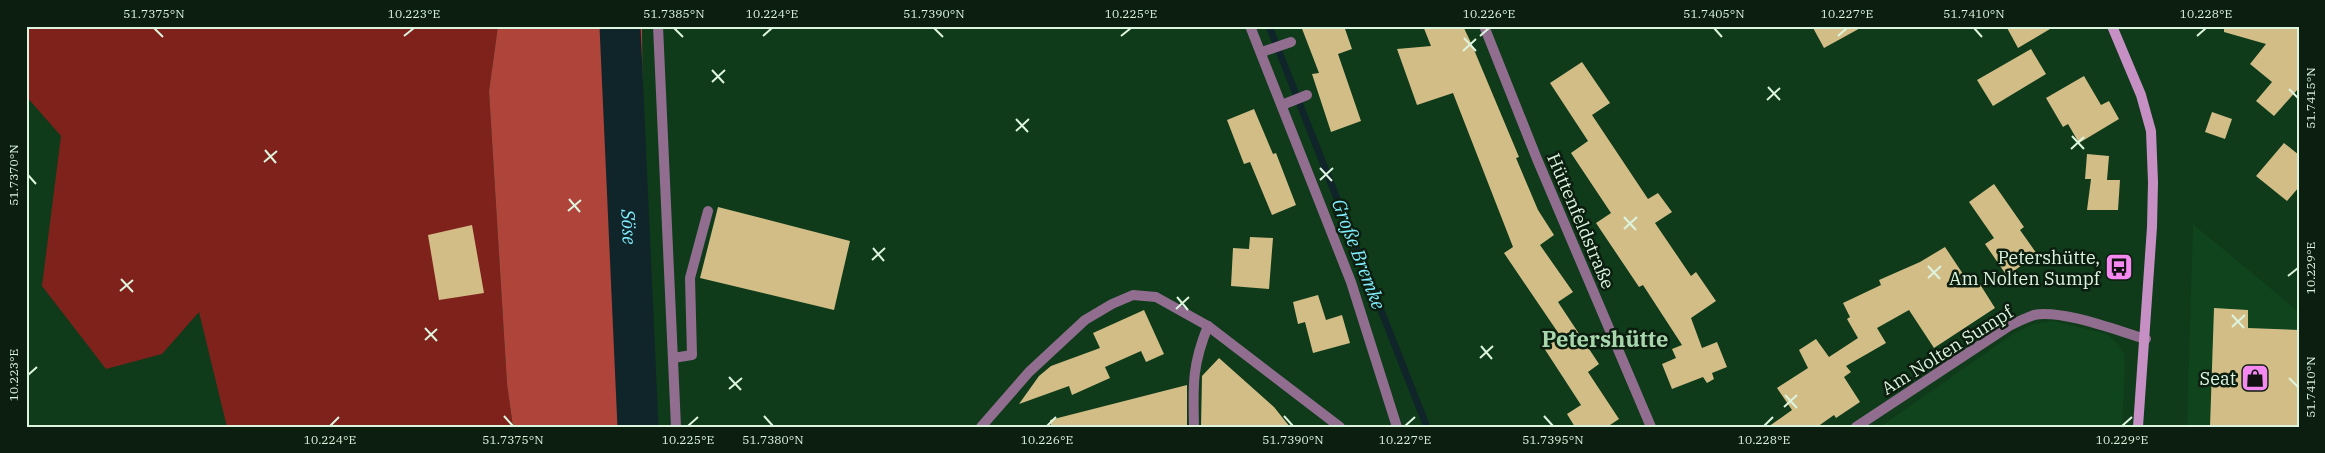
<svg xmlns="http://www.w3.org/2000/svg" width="2325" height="453" font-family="'IBM Plex Serif',serif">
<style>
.built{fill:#0f441d}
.green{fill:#7e221b}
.forest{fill:#ae443a}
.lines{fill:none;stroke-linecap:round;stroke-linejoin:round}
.stream{stroke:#102529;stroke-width:7}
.river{stroke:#102529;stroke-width:41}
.building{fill:#d3bd87}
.lane{stroke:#916e8f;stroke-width:10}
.street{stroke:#916e8f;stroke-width:10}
.secondary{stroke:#c790c4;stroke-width:10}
.ticks{fill:none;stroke:#ddf4df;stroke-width:2}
.labels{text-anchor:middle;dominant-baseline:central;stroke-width:5;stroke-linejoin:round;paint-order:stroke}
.street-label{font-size:18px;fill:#ddf4df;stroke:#0c1e0f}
.poi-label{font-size:18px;fill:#ddf4df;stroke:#0c1e0f;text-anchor:end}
.water-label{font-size:19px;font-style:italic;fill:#80ecfd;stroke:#0c1e0f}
.district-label{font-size:22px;font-weight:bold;fill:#a7d6ad;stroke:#0c1e0f}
.neatline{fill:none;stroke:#ddf4df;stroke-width:2}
.ticks-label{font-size:12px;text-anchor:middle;fill:#ddf4df}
</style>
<rect width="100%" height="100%" fill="#0f3b1a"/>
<!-- built -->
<path class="built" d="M2193,224L2299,312V427H2187Z
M2052,321L2107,334L2119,345L2124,354L2125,365L2122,427H1880L2013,334L2034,324Z"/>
<!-- green -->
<path class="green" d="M26,26H498L489,91L507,384L513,427H227L199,312L162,354L106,369L42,286L61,136L26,96Z"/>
<!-- forest -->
<path class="forest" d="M498,26H642L643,170L656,427H513L507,384L489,91Z"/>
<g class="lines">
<!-- stream -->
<path class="stream" d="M1269,26L1427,427"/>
<!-- river -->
<path class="river" id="s1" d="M620,26L638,427"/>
</g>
<!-- building -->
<path class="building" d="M1301,26H1344L1352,49L1338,54L1361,121L1331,132L1312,74L1319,73Z
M1423,26H1463L1472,45L1519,157L1516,158L1538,210L1554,235L1540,245L1573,292L1558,302L1599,364L1588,372L1619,419L1607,427H1575L1567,414L1581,405L1544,348L1561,337L1504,253L1513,247L1453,93L1417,105L1397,49L1431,46Z
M1812,26H1864L1824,48Z
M2006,26H2055L2018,48Z
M2224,26H2299V88L2274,116L2256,101L2272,82L2250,64L2266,44L2224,32Z
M2031,49L2046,74L1993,106L1977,80Z
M1582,62L1610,103L1592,115L1648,199L1658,193L1672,212L1655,223L1691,276L1696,272L1716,301L1691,318L1702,348L1717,342L1727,367L1712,373L1714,379L1707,383L1703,377L1672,389L1662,364L1676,358L1672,349L1682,345L1643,285L1639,287L1596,223L1611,213L1571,153L1588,141L1550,83Z
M2084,76L2101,105L2109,101L2119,119L2079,143L2068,124L2063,127L2046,98Z
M1254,109L1273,154L1276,153L1296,205L1272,215L1250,162L1244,164L1227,120Z
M2212,112L2232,119L2225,139L2205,132Z
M2284,143L2299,155V187L2287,201L2256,176Z
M2087,154L2109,156L2107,180H2120L2118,210H2087L2091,179H2085Z
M1994,184L2024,227L2020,230L2037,254L2007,276L1985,244L1994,238L1969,202Z
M718,207L850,241L834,310L700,278Z
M472,225L484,293L439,300L428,235Z
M1250,237L1273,238L1269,289L1231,286L1233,248L1249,249Z
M1945,247L1969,283L1976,278L1995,308L1934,348L1909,310L1877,328L1886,343L1846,366L1851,372L1844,377L1860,402L1836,418L1834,415L1817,427H1768L1792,410L1777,388L1808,368L1799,350L1816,339L1829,357L1858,338L1847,319L1850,317L1843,303L1881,285L1879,280L1920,262Z
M1318,295L1326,320L1342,315L1350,343L1313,353L1305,322L1298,324L1293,302Z
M2214,308L2248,310V328L2299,330V427H2210Z
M1144,310L1164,354L1146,362L1141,351L1105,367L1110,378L1072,395L1069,386L1019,404L1039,376L1051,366L1100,348L1093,333Z
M1219,358L1274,407L1290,427H1201L1202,376Z
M1187,385V427H1051L1050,420Z"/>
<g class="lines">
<!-- lane -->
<path class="lane" d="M1262,52L1291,42
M1282,105L1307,95
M673,358L692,355L690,278L708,211
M1194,427C1193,385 1192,365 1208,326"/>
<!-- street -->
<path class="street" d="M658,26L676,427
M1250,26L1351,282L1397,427
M1484,26L1537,159L1651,427
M981,427L1029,372L1085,320L1112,304L1133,295L1156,297L1208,326L1340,427
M1856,427L2009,326C2017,322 2026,318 2034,315C2061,309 2118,331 2146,339"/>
<!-- secondary -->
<path class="secondary" d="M2112,26L2141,95L2151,131L2153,182L2152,227L2138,427"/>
</g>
<!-- ticks -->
<path class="ticks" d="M154,28L163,37M674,28L683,37M934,28L943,37M1714,28L1722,37M1974,28L1982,37M404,36L414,28M763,36L772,28M1121,36L1131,28M1480,36L1489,28M1838,36L1847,28M2197,36L2206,28M1464,38L1476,51M1463,51L1476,39M712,70L724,83M712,82L725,70M1768,87L1780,100M2289,89L2298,98M1767,100L1780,88M1016,119L1028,132M1016,131L1029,119M2072,136L2084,149M2071,149L2084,137M265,150L276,163M264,162L277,151M1320,168L1332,181M28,175L36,184M1320,180L1333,168M569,199L580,212M568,211L581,200M1624,217L1636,230M1624,229L1637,217M873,248L884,261M872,260L885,248M1928,266L1940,279M2288,276L2298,268M1928,278L1941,266M121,279L133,292M120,291L133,280M1177,297L1188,310M1176,309L1189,297M2232,315L2244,328M2232,327L2245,315M425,328L437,341M425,340L437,329M1481,346L1492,359M1480,358L1493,346M28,375L37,367M729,377L741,390M2289,378L2298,387M729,389L742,378M1785,395L1797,408M1784,407L1797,395M504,416L513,426M764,416L773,426M1284,416L1293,426M1544,416L1553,426M330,426L339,417M688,426L698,417M1047,426L1056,417M1405,426L1415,417M1764,426L1773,417M2122,426L2132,417"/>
<!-- icons -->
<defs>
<g id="bus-square" transform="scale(1.4375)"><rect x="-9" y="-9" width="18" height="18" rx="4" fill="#f489f0" stroke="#0c1e0f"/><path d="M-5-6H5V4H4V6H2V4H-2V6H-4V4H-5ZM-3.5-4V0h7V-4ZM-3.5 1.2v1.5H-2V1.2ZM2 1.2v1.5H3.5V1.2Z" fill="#111"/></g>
<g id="shop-square" transform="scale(1.4375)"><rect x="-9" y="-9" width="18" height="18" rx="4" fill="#f489f0" stroke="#0c1e0f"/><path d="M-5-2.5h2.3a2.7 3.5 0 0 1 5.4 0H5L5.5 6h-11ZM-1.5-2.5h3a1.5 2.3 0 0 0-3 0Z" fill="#111"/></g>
</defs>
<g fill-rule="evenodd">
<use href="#bus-square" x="2119" y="267"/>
<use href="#shop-square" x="2255" y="378"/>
</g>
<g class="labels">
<!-- street labels -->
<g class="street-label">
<text transform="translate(1581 221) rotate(67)">Hüttenfeldstraße</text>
<text transform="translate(1947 350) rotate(-32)">Am Nolten Sumpf</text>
</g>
<!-- poi labels -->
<g class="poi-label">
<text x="2100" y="257">Petershütte,<tspan x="2100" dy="21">Am Nolten Sumpf</tspan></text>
<text x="2236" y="378">Seat</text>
</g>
<!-- water labels -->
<g class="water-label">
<text stroke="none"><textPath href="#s1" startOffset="201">Söse</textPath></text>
<text transform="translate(1359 254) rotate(69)">Große Bremke</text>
</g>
<!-- district labels -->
<g class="district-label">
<text x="1605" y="338">Petershütte</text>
</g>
</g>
<!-- border -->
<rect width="2325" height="453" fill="none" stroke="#0c1e0f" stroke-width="55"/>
<rect x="28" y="28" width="2270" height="398" class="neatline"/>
<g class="ticks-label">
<text x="154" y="18">51.7375°N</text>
<text x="414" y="18">10.223°E</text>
<text x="674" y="18">51.7385°N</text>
<text x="772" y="18">10.224°E</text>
<text x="934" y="18">51.7390°N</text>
<text x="1131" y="18">10.225°E</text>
<text x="1489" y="18">10.226°E</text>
<text x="1714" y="18">51.7405°N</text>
<text x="1847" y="18">10.227°E</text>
<text x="1974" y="18">51.7410°N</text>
<text x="2206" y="18">10.228°E</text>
<text transform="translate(2311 98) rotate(-90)" y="4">51.7415°N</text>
<text transform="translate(14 175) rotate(-90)" y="4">51.7370°N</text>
<text transform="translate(2311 268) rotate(-90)" y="4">10.229°E</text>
<text transform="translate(14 375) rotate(-90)" y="4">10.223°E</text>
<text transform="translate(2311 387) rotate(-90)" y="4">51.7410°N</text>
<text x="330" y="444">10.224°E</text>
<text x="513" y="444">51.7375°N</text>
<text x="688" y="444">10.225°E</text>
<text x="773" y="444">51.7380°N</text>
<text x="1047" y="444">10.226°E</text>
<text x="1293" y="444">51.7390°N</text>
<text x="1405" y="444">10.227°E</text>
<text x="1553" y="444">51.7395°N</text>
<text x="1764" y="444">10.228°E</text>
<text x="2122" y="444">10.229°E</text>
</g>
</svg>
